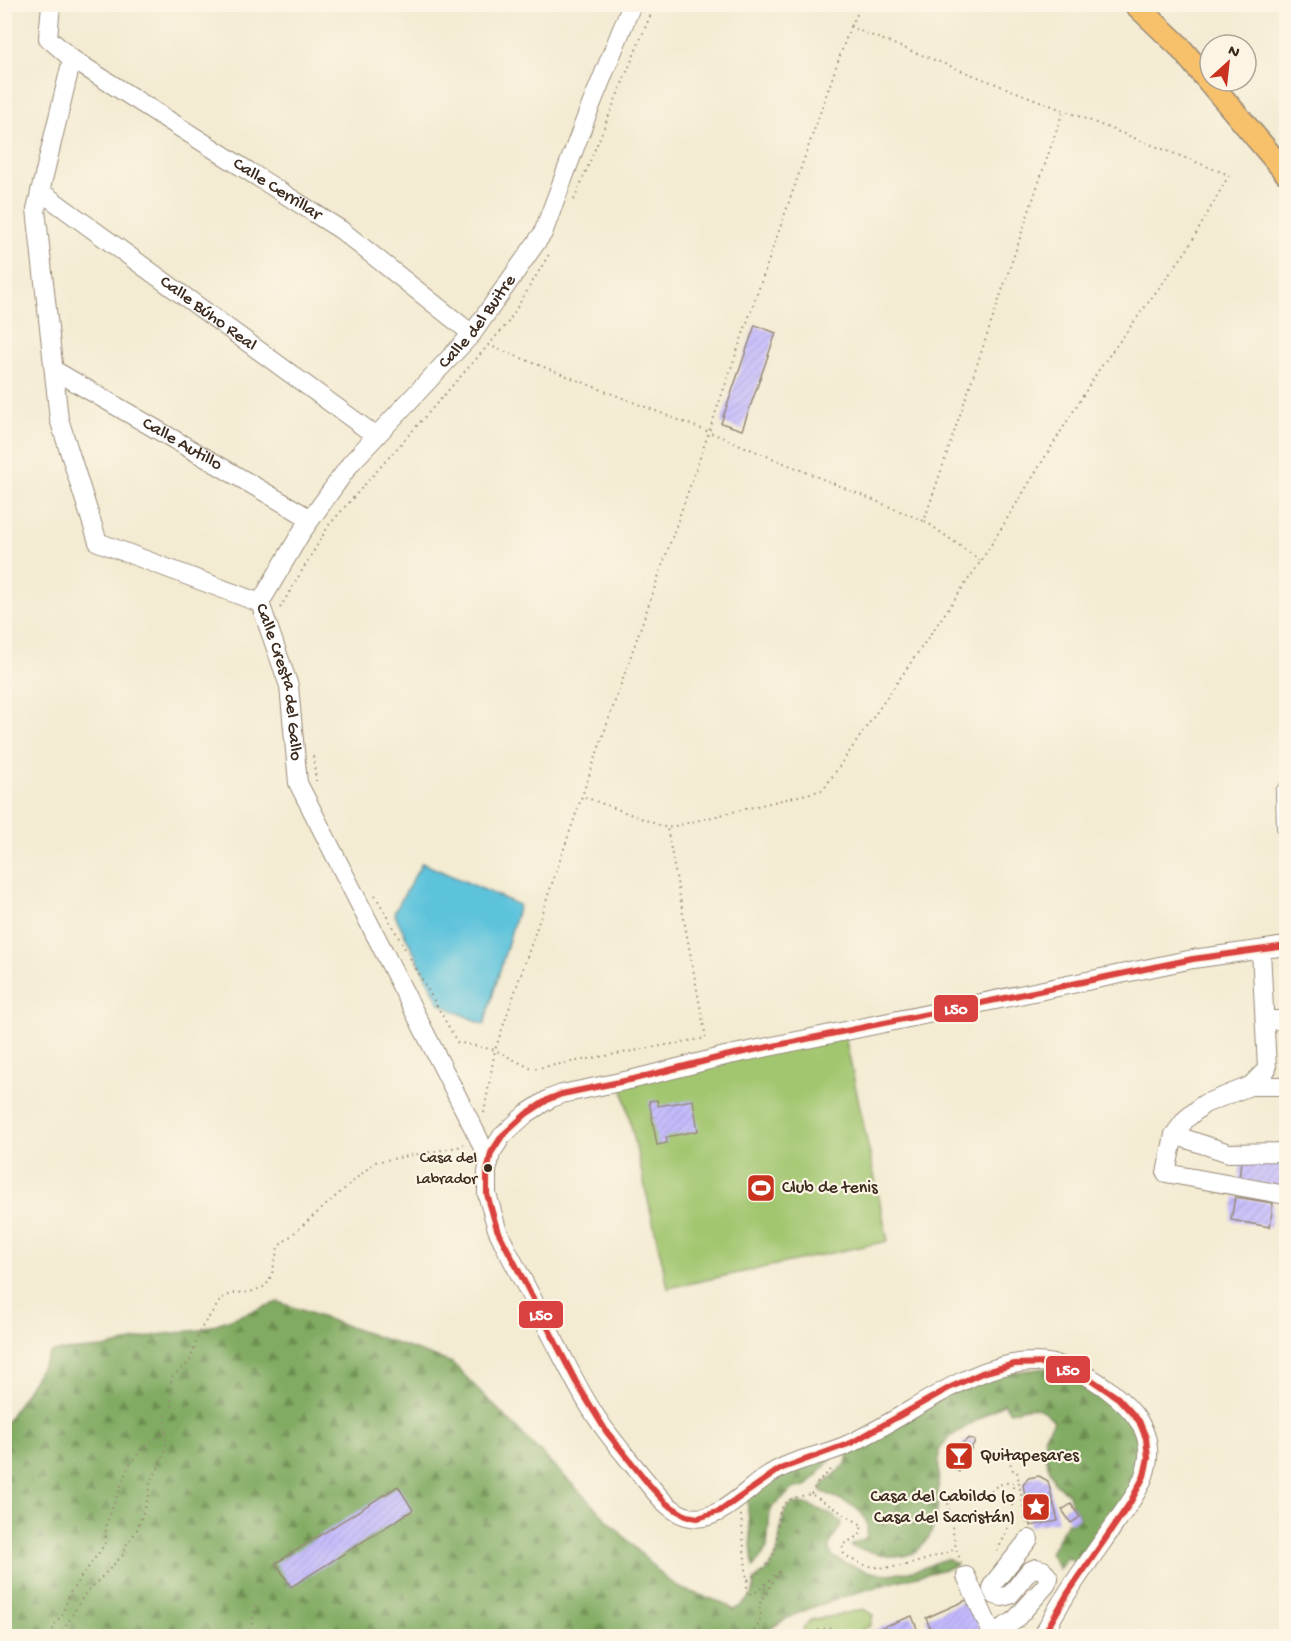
<svg xmlns="http://www.w3.org/2000/svg" width="1291" height="1641" font-family="'Gochi Hand',sans-serif">
<style>
.forest{fill:url(#forest-firs);stroke:#5e6a40;stroke-width:1.5}
.garden{fill:#a2c670;stroke:#6e7847;stroke-width:1.5}
.water{fill:#5dc3db;stroke:#4c767c;stroke-width:1.5}
.building{fill:url(#building-hatch)}
.lines{fill:none;stroke-linecap:round;stroke-linejoin:round}
.minor-casing{stroke:#978a78;stroke-width:20}
.major-casing{stroke:#978a78;stroke-width:25}
.path{stroke:#978a78;stroke-width:2;stroke-dasharray:1.5 4.5;stroke-linecap:butt}
.minor{stroke:#fff;stroke-width:18}
.major{stroke:#f7c06b;stroke-width:22}
.bus-1-casing{stroke:#fcf5e5;stroke-width:10}
.bus-1{stroke:#da4241;stroke-width:6}
.bus-dot{fill:#3b2a1e;stroke:#fcf5e5;stroke-width:2}
.labels{text-anchor:middle;dominant-baseline:central;stroke-width:4.5;stroke-linejoin:round;paint-order:stroke}
.bus-label{font-size:16px;fill:#3b2a1e;stroke:#fcf5e5;text-anchor:end}
.street-label{font-size:18px;fill:#3b2a1e;stroke:#fcf5e5}
.poi-label{font-size:18px;fill:#3b2a1e;stroke:#fcf5e5;text-anchor:start}
.line-badge{stroke:#fcf5e5;stroke-width:2}
.badge-label{font-size:16px;text-anchor:middle;font-weight:bold;fill:#fff}
</style>
<defs>
<pattern id="forest-firs" width="22" height="20" patternUnits="userSpaceOnUse" patternTransform="scale(1.5)"><rect width="22" height="20" fill="#81ab62"/><path d="M5 1l3.5 6h-7zM16 11l3.5 6h-7z" fill="#6b8b50"/></pattern>
<pattern id="building-hatch" width="6" height="6" patternUnits="userSpaceOnUse" patternTransform="scale(1.5)"><rect width="6" height="6" fill="#c3b9fe"/><path d="M-1 1l2-2M0 6l6-6M5 7l2-2" fill="none" stroke="#a89fd9"/></pattern>
</defs>
<rect width="100%" height="100%" fill="#fcf5e5"/>
<filter id="ink" filterUnits="userSpaceOnUse"><feTurbulence type="fractalNoise" baseFrequency=".0167" numOctaves="2"/><feDisplacementMap in="SourceGraphic" scale="12" xChannelSelector="R" yChannelSelector="G"/><feConvolveMatrix kernelMatrix="1 2 1 2 8 2 1 2 1" color-interpolation-filters="sRGB"/></filter>
<filter id="wash" filterUnits="userSpaceOnUse"><feTurbulence type="fractalNoise" baseFrequency=".008" numOctaves="4" result="noise"/><feDisplacementMap in="SourceGraphic" scale="24" xChannelSelector="R" yChannelSelector="G"/><feGaussianBlur stdDeviation="1.35" result="paint"/><feColorMatrix in="noise" values="0 0 0 0 0 0 0 0 0 0 0 0 0 0 0 0 0 1.4 0 .05"/><feComposite in="paint" operator="in"/></filter>
<g filter="url(#wash)">
<rect width="100%" height="100%" fill="#f3ebd2"/>
<!-- forest -->
<path class="forest" d="M278,1302L452,1363L665,1578L682,1589L723,1603L734,1610C746,1602 756,1596 754,1581C762,1574 772,1567 776,1557C784,1536 774,1489 813,1507C824,1511 833,1515 842,1522C837,1536 824,1543 833,1557C865,1573 885,1579 920,1569C929,1566 937,1561 947,1559L957,1564L952,1567C914,1578 783,1606 764,1636H5L4,1426L51,1352L104,1348L157,1335L200,1330Z
M1048,1368L1078,1377L1135,1421L1142,1457L1134,1486L1079,1564L1067,1557L1059,1569L1050,1553L1067,1522L1071,1523L1080,1517L1071,1504L1069,1495L1054,1482L1044,1453L1048,1450L1044,1437L1054,1421C1039,1403 1030,1406 1010,1412L1004,1403L948,1438L939,1451L938,1501L935,1523L929,1537L916,1552L904,1556H888L851,1547L852,1544L866,1538C874,1508 844,1502 821,1491L822,1486L846,1464L848,1453L981,1376Z
M832,1458L808,1485L803,1487L795,1488L774,1505L770,1512L767,1547L761,1558L753,1567L747,1498L778,1473Z"/>
<!-- garden -->
<path class="garden" d="M844,1032L888,1241L668,1288L621,1081Z
M863,1609L873,1615L870,1626L849,1636H804L803,1628L810,1620L839,1615Z"/>
<!-- water -->
<path class="water" d="M422,863L519,905L484,1025L440,1004L394,913Z"/>
<g id="blocks">
<!-- building -->
<path class="building" d="M755,325L776,333L742,430L721,423Z
M657,1100L658,1106L693,1100L698,1131L666,1137L667,1143L657,1145L649,1101Z
M1241,1161H1286V1188L1239,1180Z
M1235,1197L1273,1203L1270,1227L1231,1220Z
M969,1438L975,1441L959,1472L950,1466L960,1445Z
M1039,1476L1048,1481L1058,1521L1030,1526L1023,1485L1028,1478Z
M398,1486L413,1510L291,1587L276,1563Z
M1071,1504L1080,1517L1071,1523L1062,1510Z
M969,1599L985,1636H924L932,1633L926,1618Z
M912,1616L920,1636H874L872,1631Z"/>
</g>
</g>
<g filter="url(#ink)">
<use href="#blocks" fill-opacity="0" stroke="#978a78" stroke-width="1.5"/>
<g class="lines">
<!-- minor casing -->
<g class="minor-casing">
<g id="minor">
<path d="M51,4L48,38L72,59L36,209L59,419L98,542L260,603"/>
<path id="s1" d="M72,59L341,230L472,334"/>
<path id="s2" d="M40,191L376,436"/>
<path id="s3" d="M54,370L311,519"/>
<path id="s4" d="M260,603L301,533L351,463L472,334L543,233L587,115L632,4"/>
<path id="s5" d="M260,603L289,686L298,783L478,1137L489,1162"/>
<path d="M1285,792L1286,828"/>
<path d="M1261,950L1267,1069L1250,1086L1204,1104L1186,1119L1174,1135L1166,1173L1286,1195"/>
<path d="M1265,1020H1286"/>
<path d="M1250,1086H1286"/>
<path d="M1174,1135L1229,1153L1286,1152"/>
<path d="M966,1576L993,1636"/>
<path d="M992,1634L1014,1621L1046,1585L1049,1578L1043,1570L1036,1568L1029,1571L1010,1595L1002,1597L995,1595L992,1589L993,1584L1029,1539"/>
<path d="M1043,1636C1060,1599 1093,1556 1117,1521C1128,1505 1141,1489 1146,1469C1154,1439 1140,1417 1118,1398C1022,1312 939,1402 851,1443C825,1456 795,1458 770,1474C745,1489 718,1526 686,1516C667,1510 654,1490 642,1476C626,1456 609,1437 595,1415C581,1394 570,1371 558,1348C540,1314 523,1280 505,1246L497,1229L487,1194V1172L491,1153L502,1136L526,1114L549,1099L562,1094L634,1079L725,1056L1193,959L1286,946"/>
</g>
</g>
<!-- major casing -->
<g class="major-casing">
<path id="major" d="M1135,4L1178,45L1286,173"/>
</g>
<!-- path -->
<path class="path" d="M849,4L860,9L850,27
M574,200L655,4
M488,345L709,432L924,521L1063,111
M925,521L981,561
M280,608L329,525L507,324L551,251
M313,756L316,781
M375,895L457,1042L495,1050L532,1069L706,1038L667,828
M484,1113L495,1050L582,796L850,27L1229,175L1187,250L1100,368L981,561L823,790L667,828L582,796
M1008,1458L1013,1470L1017,1471L1019,1483
M811,1494L818,1482L832,1469
M987,1496C996,1483 1004,1482 1019,1483L1026,1524
M948,1503L956,1549L961,1562
M741,1515L747,1580C760,1573 770,1565 775,1550C781,1531 771,1510 792,1499C798,1496 805,1496 811,1494L862,1525L860,1535L842,1545L844,1554C878,1581 921,1561 956,1549
M997,1551C1011,1526 1013,1511 1013,1483
M747,1580V1595L756,1592L779,1572L759,1605L761,1615L759,1624L750,1636
M800,1633L832,1628
M52,1636L54,1625L63,1613L69,1594L105,1544L106,1524L129,1465L140,1451L166,1431
M60,1636L84,1595L123,1555L127,1543L136,1532L149,1496L150,1482L158,1469L166,1448L165,1424L167,1412L172,1407L171,1378L190,1361L200,1330L222,1298L234,1293L250,1292L266,1286L272,1274L278,1247L375,1162L458,1147L464,1144
M252,1636L250,1630L256,1606"/>
<!-- minor -->
<use href="#minor" class="minor"/>
<!-- major -->
<use href="#major" class="major"/>
<!-- bus-1 casing -->
<g class="bus-1-casing">
<path id="bus-1" d="M1043,1636L1068,1593L1130,1503L1144,1476L1148,1458L1146,1438L1139,1421L1118,1398L1083,1374L1048,1363L1015,1364L982,1373L949,1388L851,1443L780,1469L720,1511L698,1518L686,1516L667,1504L651,1487L606,1431L576,1382L497,1229L487,1194V1172L491,1153L502,1136L526,1114L549,1099L562,1094L634,1079L725,1056L1193,959L1286,946"/>
</g>
<!-- bus-1 -->
<use href="#bus-1" class="bus-1"/>
</g>
</g>
<!-- icons -->
<defs>
<g id="stadium-square" transform="scale(1.5)"><rect x="-9" y="-9" width="18" height="18" rx="4" fill="#c8321e" stroke="#fcf5e5"/><path d="M0-5a6.5 5 0 1 0 0 10a6.5 5 0 1 0 0-10ZM-3.5-1.8h7v3.6h-7Z" fill="#fff"/></g>
<g id="bar-square" transform="scale(1.5)"><rect x="-9" y="-9" width="18" height="18" rx="4" fill="#c8321e" stroke="#fcf5e5"/><path d="M-6-5H6L.8 .8V4.5H3.5V6h-7V4.5H-.8V.8Z" fill="#fff"/></g>
<g id="sight-square" transform="scale(1.5)"><rect x="-9" y="-9" width="18" height="18" rx="4" fill="#c8321e" stroke="#fcf5e5"/><path d="M0-6L1.8-2.2L6-1.7L2.9 1.2L3.7 5.4L0 3.3L-3.7 5.4L-2.9 1.2L-6-1.7L-1.8-2.2Z" fill="#fff"/></g>
</defs>
<g fill-rule="evenodd">
<use href="#stadium-square" x="761" y="1188"/>
<use href="#bar-square" x="959" y="1456"/>
<use href="#sight-square" x="1036" y="1507"/>
</g>
<!-- markers -->
<circle class="bus-dot" cx="488" cy="1168" r="5"/>
<g class="labels">
<!-- bus labels -->
<g class="bus-label">
<text x="477" y="1159">Casa del<tspan x="477" dy="21">Labrador</tspan></text>
</g>
<!-- street labels -->
<g class="street-label">
<text stroke="none"><textPath href="#s1" startOffset="243">Calle Cerrillar</textPath></text>
<text stroke="none"><textPath href="#s2" startOffset="208">Calle Búho Real</textPath></text>
<text stroke="none"><textPath href="#s4" startOffset="357">Calle del Buitre</textPath></text>
<text stroke="none"><textPath href="#s3" startOffset="148">Calle Autillo</textPath></text>
<text stroke="none"><textPath href="#s5" startOffset="82">Calle Cresta del Gallo</textPath></text>
</g>
<!-- poi labels -->
<g class="poi-label">
<text x="782" y="1188">Club de tenis</text>
<text x="980" y="1456">Quitapesares</text>
<text x="1015" y="1497" text-anchor="end">Casa del Cabildo (o<tspan x="1015" dy="21">Casa del Sacristán)</tspan></text>
</g>
</g>
<g class="line-badge">
<rect x="933" y="994" width="46" height="29" rx="6" fill="#da4241"/>
<rect x="518" y="1300" width="46" height="29" rx="6" fill="#da4241"/>
<rect x="1045" y="1355" width="46" height="29" rx="6" fill="#da4241"/>
</g>
<g class="badge-label">
<text x="956" y="1014">L50</text>
<text x="541" y="1320">L50</text>
<text x="1068" y="1375">L50</text>
</g>
<!-- margin -->
<rect width="1291" height="1641" fill="none" stroke="#fcf5e5" stroke-width="24"/>
<!-- north arrow -->
<g transform="translate(1228 63) rotate(27)"><circle r="28" fill="#fcf5e5" stroke="#afa495" stroke-width="1.5"/>
<path d="M0-4.5L10 22L0 15L-10 22Z" fill="#c8321e"/>
<text y="-9" font-size="16" font-weight="bold" text-anchor="middle" fill="#3b2a1e">N</text>
</g>
</svg>
